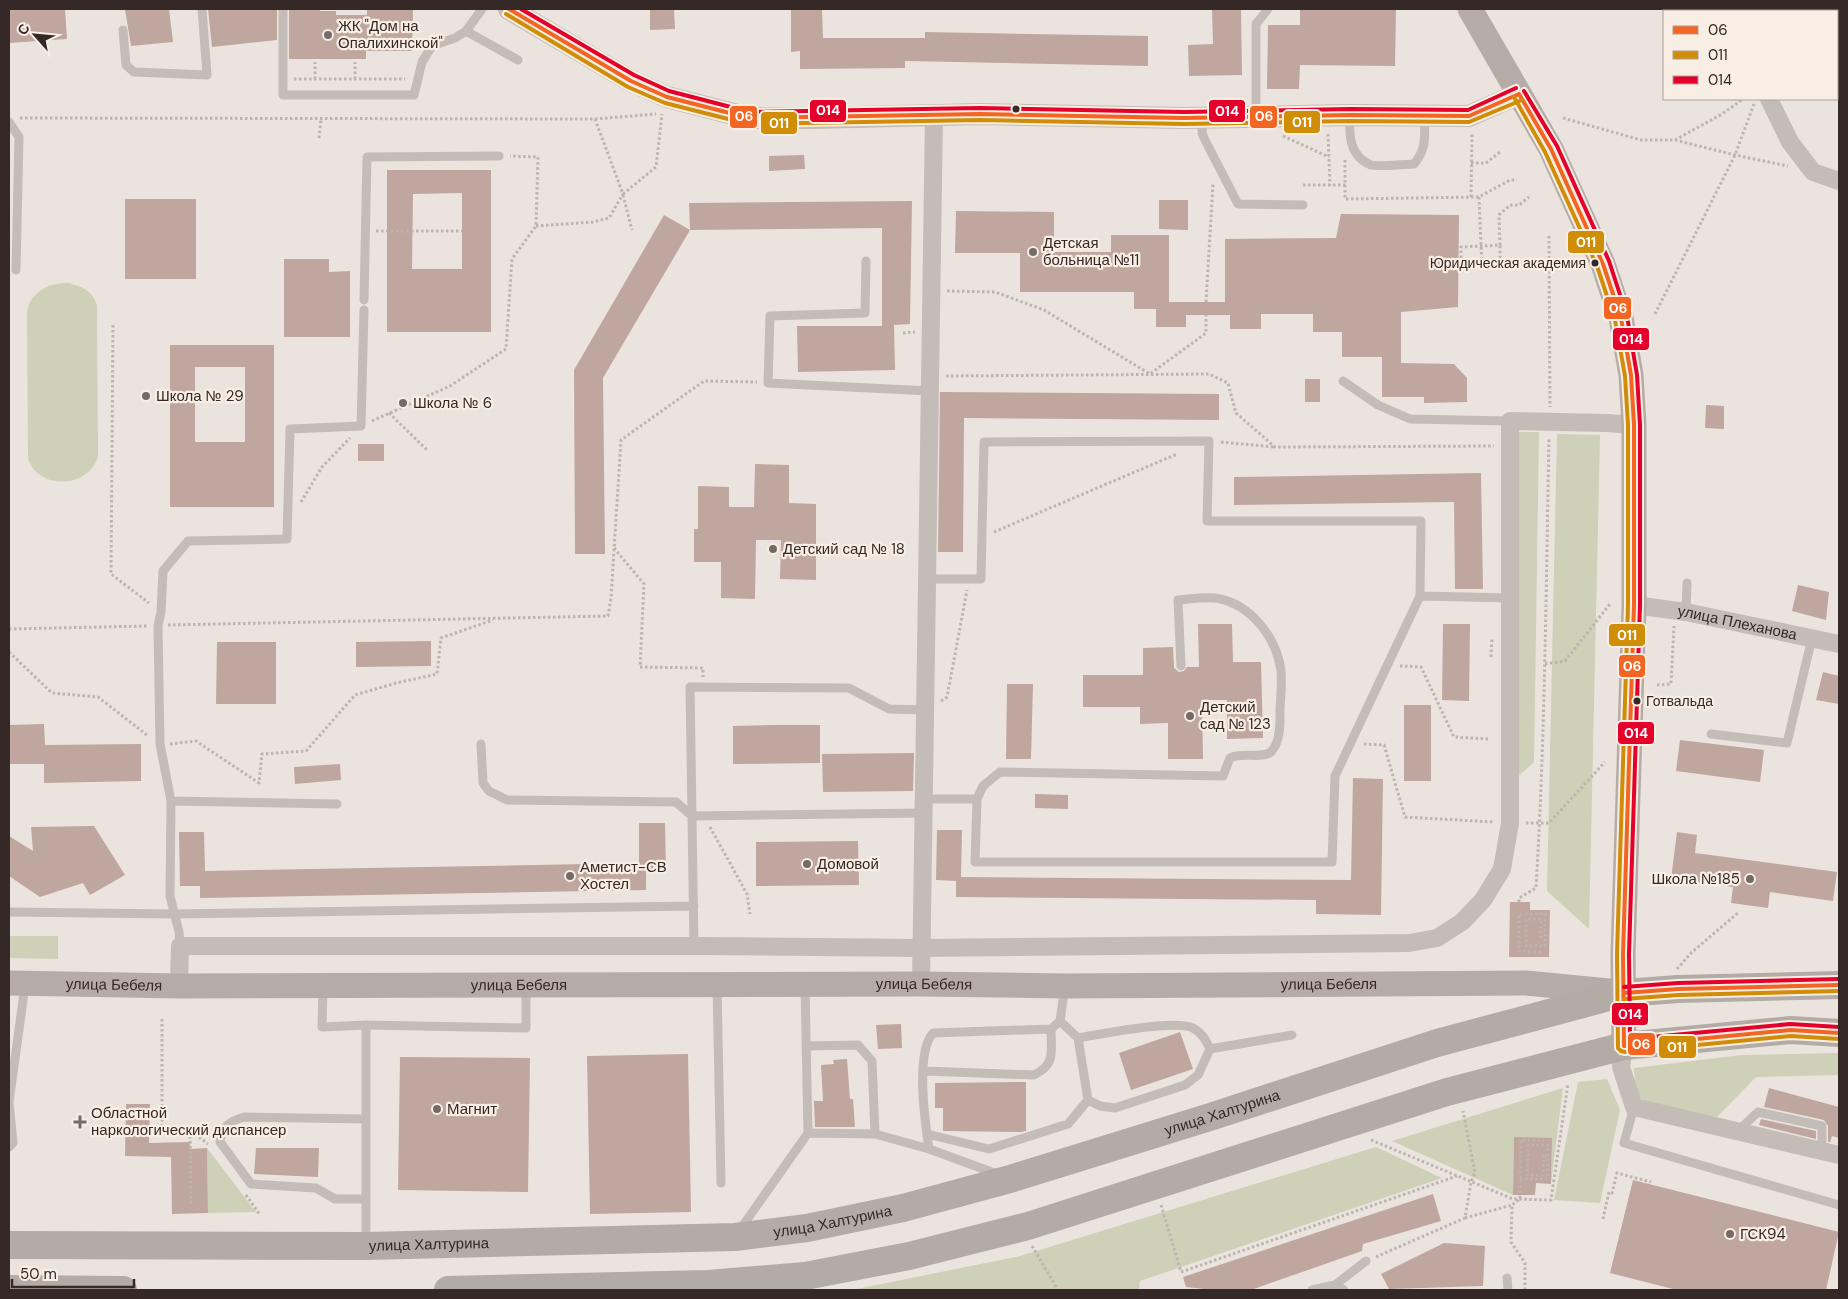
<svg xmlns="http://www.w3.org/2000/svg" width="1848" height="1299" font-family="'DM Sans',sans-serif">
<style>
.green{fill:#ced0b8}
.building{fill:#bfa69f;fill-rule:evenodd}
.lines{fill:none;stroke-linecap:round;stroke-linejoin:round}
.path{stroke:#bdb4af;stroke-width:3;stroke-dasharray:2.5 2.5;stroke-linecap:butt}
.service{stroke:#c4bcb7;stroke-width:9}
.minor{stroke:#c4bcb7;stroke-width:18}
.tertiary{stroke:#c4bcb7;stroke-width:22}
.secondary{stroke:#b5aca7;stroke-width:25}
.primary{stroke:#b3aba6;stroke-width:28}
.bus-1-casing{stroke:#f9eee4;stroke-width:8}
.bus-2-casing{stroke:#f9eee4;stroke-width:8}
.bus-3-casing{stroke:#f9eee4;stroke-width:8}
.bus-1{stroke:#f26522;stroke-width:4}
.bus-2{stroke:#d08d08;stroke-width:4}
.bus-3{stroke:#e4002b;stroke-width:4}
.poi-dot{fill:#746a66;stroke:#f9eee4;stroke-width:2}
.bus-dot{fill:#342926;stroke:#f9eee4;stroke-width:2}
.labels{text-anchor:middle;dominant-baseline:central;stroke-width:4.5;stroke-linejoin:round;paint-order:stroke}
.bus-label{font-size:14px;fill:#342926;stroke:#f9eee4;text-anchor:end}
.poi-label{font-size:15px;fill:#342926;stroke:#f9eee4;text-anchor:start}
.street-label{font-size:15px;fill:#342926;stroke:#f9eee4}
.line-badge{stroke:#f9eee4;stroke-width:2}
.badge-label{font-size:14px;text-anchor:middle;font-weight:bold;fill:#fff}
</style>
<rect width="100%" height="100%" fill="#ebe4de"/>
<!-- green -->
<path class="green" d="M68,283C82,286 94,292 97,306L98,456C90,488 39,491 28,459L27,313C29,293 49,282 68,283Z
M1517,432H1539L1534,762L1513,781Z
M1557,434L1600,435L1589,929L1547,891Z
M9,936H58V959L9,958Z
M1839,1053V1075L1756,1077L1717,1117L1654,1107L1636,1095L1634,1068L1742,1055Z
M1607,1079L1620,1110L1600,1203L1554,1200L1578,1082Z
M1563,1088L1551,1183L1552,1138H1514L1513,1195L1392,1141Z
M1376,1147L1442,1178L1140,1281L1139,1290H852L1020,1256Z
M207,1148L256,1212L208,1213Z"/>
<!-- building -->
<path class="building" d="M9,9H65L67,39L9,43Z
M125,9H169L173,42L131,46Z
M208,9H277V40L212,47Z
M289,9H320V11H336V15H367V9H413L412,51H366V59H289Z
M650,9H674L675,29L650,30Z
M791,9H822L823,38H925V32L1148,36V66L905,61V68L800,69V51L791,52Z
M1212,9H1241L1242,75L1189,76L1188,45L1213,44Z
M1300,9H1396L1395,66L1300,65L1299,89H1267L1268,25H1300Z
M804,155L805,169L769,171V156Z
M387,170H491V332H387ZM462,193V269H412L413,194Z
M125,199H196V279H125Z
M1159,200H1188V230L1159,229Z
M912,201L910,324L894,325L895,370L798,372L797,326H882V228L690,230L689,203Z
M956,211L1054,212V252H1111V235H1169V302H1225V239L1336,238L1341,214L1459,215L1458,307L1401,312V363L1454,364L1467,378V402L1424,403V397H1382V357H1342V332H1313V314H1261V329H1230V315H1186V327H1156V309H1134V292H1020V253H955Z
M664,215L690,230L603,378L605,554H575L574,370Z
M284,259H329V272L350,271V337H284Z
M170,345H274V507H170ZM195,367H245V442H195Z
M1305,379H1320V402H1305Z
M940,392L1219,394V420L964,418L963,552H938Z
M1706,405L1724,406V429L1705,428Z
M358,444H384V461H358Z
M755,464L789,465V503L816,504V580L780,579L781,540H756L755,599L721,598V562H694V529H698V486L729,487V507H754Z
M1481,473L1483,589H1455L1454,502L1234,505V477Z
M1798,585L1829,592L1826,620L1792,611Z
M1198,624H1232L1233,662H1261L1263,738L1227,739V700H1202L1203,759H1168V723L1140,724V707H1083V675H1143V648L1173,647L1174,668L1179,672L1184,671L1187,667H1199Z
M1443,624H1470L1469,701L1442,700Z
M431,641V666L356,667V642Z
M217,642H276V704H216Z
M1823,672L1839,676V704L1816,700Z
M1007,684H1033L1031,759H1006Z
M1404,705H1431V781H1404Z
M44,724L45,745L141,744V781L44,783V764H9V725Z
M777,725H820V763L733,764V726Z
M1680,740L1764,750L1760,782L1676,771Z
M914,753L913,791L823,792L822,754Z
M340,764L341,780L295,784L294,767Z
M1353,778L1383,779L1381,915L1316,914V900L956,897V881L936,880L937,830H962L961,877L1351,880Z
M1035,794L1068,795V809L1035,808Z
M639,823H665L666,872H646V890L200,898V886H180L179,832H204L205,871L639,863Z
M94,826L125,875L90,895L83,883L40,897L9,876V836L33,851L31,827Z
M1677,832L1697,835L1695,853L1837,872L1833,901L1770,892L1768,908L1731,903L1733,887L1671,879Z
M858,841L859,885L756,886V842Z
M1510,902H1530V910H1550L1549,957H1509Z
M901,1024L902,1048L878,1049L876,1025Z
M1180,1032L1193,1069L1131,1090L1119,1053Z
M688,1054L691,1212L590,1214L587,1056Z
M400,1057L530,1058L528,1192L398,1190Z
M847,1059L850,1099H853L855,1127H815L814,1101H823L821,1065L834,1064L833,1060Z
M1026,1082V1131L1021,1132L943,1131V1108H935V1083Z
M1769,1088L1839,1107V1138L1832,1136L1830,1142H1828V1126L1824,1120L1764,1107Z
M126,1104H150L149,1143L190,1142V1149L207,1148L208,1213L172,1214L171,1157L125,1156Z
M1761,1119L1816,1131V1139L1759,1125Z
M1514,1137L1552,1138L1551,1184L1536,1183L1535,1195H1513Z
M256,1148H319L318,1177L254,1174Z
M1633,1180L1839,1232L1826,1290H1677L1610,1273Z
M1433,1194L1441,1221L1363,1244L1362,1251L1251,1290H1213L1186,1287L1183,1277Z
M1444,1243L1485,1246L1483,1286L1389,1289L1381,1274Z"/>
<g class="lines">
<!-- path -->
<path class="path" d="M294,79H405
M315,79V62
M355,79V62
M20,118L595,119L656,114
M1563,118L1641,140H1675L1722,114L1743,99
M595,119L623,194L656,167L662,114
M1328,134L1330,185
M1283,136L1329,157
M319,138L321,119
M1675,140L1735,155L1788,166
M1345,160V199L1479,197L1510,180H1517
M1471,163H1486L1500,152
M1303,185H1345
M623,195L632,230
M1471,197L1472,134
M1479,197L1482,267L1500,265V245
M536,226L593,222L609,218L623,194
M376,231H462
M1549,236L1550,407
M1461,273V247L1500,245L1499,215L1510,205H1519L1529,197
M947,291L995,292L1044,310L1150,374L1206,333V315
M1206,302L1213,183
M1655,314L1735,155L1754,104
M113,325L111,574L149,603
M903,333L915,332
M946,376L1209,374L1228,383L1236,413L1275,447L1494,446
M389,413L427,450
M372,421L450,386L506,349L512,259L536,226L538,157L510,156
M1221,442L1274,447
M301,502L322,467L350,438
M994,532L1177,454
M614,548L644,584L640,667L703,668V677
M168,625L608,616L611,598L621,440L704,381L757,382
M9,629L147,626
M9,652L52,693L98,697L147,735
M1491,657L1492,637
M1545,664L1565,661L1610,604
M1400,666L1421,667L1454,737L1488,739
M1657,685L1671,684L1674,626
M941,701L947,697L967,590
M170,744L196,741L259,783L262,754L306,751L355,695L396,683L437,674L441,638L493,620
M1364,744L1384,745L1405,817L1493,822
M1526,823H1549L1605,762
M710,827L747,894L750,914
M1519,902V898L1536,888C1545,738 1546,588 1549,438
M1541,952L1519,951V914H1545V946H1526V919H1541V938
M1677,969L1691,953L1739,912
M162,1019V1131H190L191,1204
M191,1131L208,1144
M1371,1140L1513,1199L1551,1200L1568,1083
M1520,1179H1547L1548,1145H1528L1527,1175H1543L1544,1154
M246,1195L260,1215
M1161,1205L1181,1272L1457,1176
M1465,1218L1512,1205
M1603,1219L1609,1192L1612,1193L1617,1173L1651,1182
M1032,1246L1058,1290
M1376,1257L1465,1218L1471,1182L1475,1173L1463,1111
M1525,1290V1263L1511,1242L1512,1205L1520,1199L1521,1140L1544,1141"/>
<!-- service -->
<path class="service" d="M283,9V95H414L422,62L432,46L455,38L466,31L482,9
M123,30L126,65L134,72L207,75L202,9
M466,31L518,60
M1837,41H1839
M1350,115C1349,135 1349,156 1371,165C1378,167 1405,164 1414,164C1427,149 1425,135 1424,116
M1256,116V24L1268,9
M1203,117L1202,133L1205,140L1238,204L1303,205
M9,122L19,137L16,270
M866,261L865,313L770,316L768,383L930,391
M364,300L367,157L499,156
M1343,381L1378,405L1410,419L1510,421
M927,579H981L984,442L1209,441L1207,521H1421L1420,596
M1686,612L1687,583
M1711,734L1787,743L1812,638
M481,744L483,783L489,791L507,800L676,802L692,816L924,813
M924,799H977L975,862H1332L1335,776L1420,596L1511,598
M977,799L983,786L1000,772L1223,776L1230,758C1241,752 1263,759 1271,752C1281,742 1280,722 1280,708C1281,696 1282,683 1281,670C1276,637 1251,604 1216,598C1204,597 1190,599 1178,600L1181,666
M171,801L160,744L158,626L161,612L163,571L188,541L287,539L290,429L361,426L364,310
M9,912L174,914L694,906
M180,946L179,932L170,896L171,801L337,804
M694,946L690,687L849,688L889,709L925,710
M717,985L721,1183
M323,986L322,1027L366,1025L526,1028V987
M805,986L808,1133
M1078,1038C1102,1034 1174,1019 1193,1028C1202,1033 1206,1040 1210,1049
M807,1046L858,1045L872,1061L875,1134
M1210,1049L1292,1035
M924,1071L1034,1075C1056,1065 1051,1051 1051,1029
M1088,1100L1100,1106L1115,1108L1185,1085L1198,1075L1210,1049
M1634,1107L1624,1143L1839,1205
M1738,1131L1758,1112L1822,1126V1150
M927,1134L989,1149L1068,1124L1088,1100L1078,1038L1060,1021
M9,1147L13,1143L9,1102L25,986
M929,1149C925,1122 915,1053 933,1033L1051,1029L1060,1021L1065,986
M366,1199H335L316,1188L251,1184L220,1142C221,1127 230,1121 244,1117L366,1119
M739,1231L808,1133L875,1134L929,1149L1000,1175
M366,1243V1025
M1507,1278L1508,1290
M1335,1285L1366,1261
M1312,1290L1335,1285L1344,1290"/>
<!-- minor -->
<g class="minor">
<path d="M1760,9V11"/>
<path d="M1769,99L1790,142L1813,172L1839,181"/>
<path id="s1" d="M1634,605L1686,612L1839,644"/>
<path d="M921,984L934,115"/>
<path d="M179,986L180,946H694L922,948L1409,943L1437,938L1462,922L1483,900L1502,869L1510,823V421L1607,423L1634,425"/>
<path d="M1624,1046L1621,1067L1634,1107L1839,1155"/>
</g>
<!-- tertiary -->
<path class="tertiary" d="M509,9L631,81L667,97L749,118H813L980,114L1184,118L1350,115L1469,116L1519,94"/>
<!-- secondary -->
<g class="secondary">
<path d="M1470,9L1551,149L1603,264L1621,318L1631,375L1634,425V605L1623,954L1624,1046"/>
<path id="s2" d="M9,983L179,986L921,984L1065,986L1526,983L1619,992"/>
</g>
<!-- primary -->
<g class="primary">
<path id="s3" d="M9,1245L366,1246L735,1237L807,1228L903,1208L1010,1179L1210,1117L1437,1043L1624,993L1678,989L1839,985"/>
<path d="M9,1289L123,1290"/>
<path d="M448,1290L708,1284L805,1276L909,1256L1028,1226L1447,1092L1624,1046L1791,1030L1839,1033"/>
</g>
<!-- bus-1 casing -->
<g class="bus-1-casing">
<path id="bus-1" d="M509,9L631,81L667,97L749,118L980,114L1184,118L1350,115L1469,116L1519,94
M1519,94L1551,149L1603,264L1621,318L1631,375L1634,425V605L1623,954L1624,1046L1791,1030L1839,1033
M1624,993L1678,989L1839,985"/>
</g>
<!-- bus-2 casing -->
<g class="bus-2-casing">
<path id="bus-2" d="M506,14L628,87L665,103L748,124L980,120L1184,124L1350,121L1469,122L1522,100
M1514,97L1545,152L1597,266L1615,320L1625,376L1628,425V605L1617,954L1618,1048L1621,1051L1625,1052L1791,1036L1839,1039
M1624,999L1678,995L1839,991"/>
</g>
<!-- bus-3 casing -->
<g class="bus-3-casing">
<path id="bus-3" d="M521,9L634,75L669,91L750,112L980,108L1184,112L1350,109L1468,110L1516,88
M1524,91L1557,146L1609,261L1627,316L1637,375L1640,425V605L1629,954L1630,1039L1790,1024L1839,1027
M1624,987L1678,983L1839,979"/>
</g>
<!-- bus-1 -->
<use href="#bus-1" class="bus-1"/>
<!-- bus-2 -->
<use href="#bus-2" class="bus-2"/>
<!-- bus-3 -->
<use href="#bus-3" class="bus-3"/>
</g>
<!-- markers -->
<g class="poi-dot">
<circle cx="328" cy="35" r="5"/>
<circle cx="1033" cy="252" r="5"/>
<circle cx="146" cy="396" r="5"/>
<circle cx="403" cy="403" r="5"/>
<circle cx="773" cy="549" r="5"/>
<circle cx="1190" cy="716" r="5"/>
<circle cx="807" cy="864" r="5"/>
<circle cx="570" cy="876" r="5"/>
<circle cx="1750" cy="879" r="5"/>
<circle cx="437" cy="1109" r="5"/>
<path d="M77.5 1114.5h5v5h5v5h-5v5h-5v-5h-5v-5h5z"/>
<circle cx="1730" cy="1234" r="5"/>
</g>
<g class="bus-dot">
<circle cx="1016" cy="109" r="4.5"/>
<circle cx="1595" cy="263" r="4.5"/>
<circle cx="1637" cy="701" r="4.5"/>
</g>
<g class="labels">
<!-- bus labels -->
<g class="bus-label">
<text x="1586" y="263">Юридическая академия</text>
<text x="1646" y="701" text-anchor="start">Готвальда</text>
</g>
<!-- poi labels -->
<g class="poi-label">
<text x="338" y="26">ЖК "Дом на<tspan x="338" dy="17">Опалихинской"</tspan></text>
<text x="1043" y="243">Детская<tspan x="1043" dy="17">больница №11</tspan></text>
<text x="156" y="396">Школа № 29</text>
<text x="413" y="403">Школа № 6</text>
<text x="783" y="549">Детский сад № 18</text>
<text x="1200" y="707">Детский<tspan x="1200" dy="17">сад № 123</tspan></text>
<text x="817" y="864">Домовой</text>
<text x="580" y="867">Аметист-СВ<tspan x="580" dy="17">Хостел</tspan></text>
<text x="1740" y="879" text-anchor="end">Школа №185</text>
<text x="447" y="1109">Магнит</text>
<text x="91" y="1113">Областной<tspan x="91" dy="17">наркологический диспансер</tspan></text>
<text x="1740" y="1234">ГСК94</text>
</g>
<!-- street labels -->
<g class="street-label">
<text stroke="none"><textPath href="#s1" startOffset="105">улица Плеханова</textPath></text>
<text stroke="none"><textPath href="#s2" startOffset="1320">улица Бебеля</textPath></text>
<text stroke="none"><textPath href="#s2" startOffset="105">улица Бебеля</textPath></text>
<text stroke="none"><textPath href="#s2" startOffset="510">улица Бебеля</textPath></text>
<text stroke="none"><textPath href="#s2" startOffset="915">улица Бебеля</textPath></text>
<text stroke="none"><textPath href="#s3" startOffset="1230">улица Халтурина</textPath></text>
<text stroke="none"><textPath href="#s3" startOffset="825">улица Халтурина</textPath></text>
<text stroke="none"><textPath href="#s3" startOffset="420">улица Халтурина</textPath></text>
</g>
</g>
<g class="line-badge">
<rect x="809" y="99" width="38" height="24" rx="5" fill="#e4002b"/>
<rect x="1208" y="99" width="38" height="24" rx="5" fill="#e4002b"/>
<rect x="1249" y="105" width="29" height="24" rx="5" fill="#f26522"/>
<rect x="729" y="105" width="29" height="24" rx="5" fill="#f26522"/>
<rect x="1283" y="110" width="38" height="24" rx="5" fill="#d08d08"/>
<rect x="760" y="111" width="38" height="24" rx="5" fill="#d08d08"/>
<rect x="1567" y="230" width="38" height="24" rx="5" fill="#d08d08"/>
<rect x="1603" y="296" width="29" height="24" rx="5" fill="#f26522"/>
<rect x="1612" y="327" width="38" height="24" rx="5" fill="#e4002b"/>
<rect x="1608" y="623" width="38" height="24" rx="5" fill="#d08d08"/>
<rect x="1618" y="654" width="28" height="24" rx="5" fill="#f26522"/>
<rect x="1617" y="721" width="38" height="24" rx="5" fill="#e4002b"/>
<rect x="1611" y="1002" width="38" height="24" rx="5" fill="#e4002b"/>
<rect x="1627" y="1032" width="29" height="24" rx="5" fill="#f26522"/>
<rect x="1658" y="1035" width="39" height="24" rx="5" fill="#d08d08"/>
</g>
<g class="badge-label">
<text x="828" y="115">014</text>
<text x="1227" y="116">014</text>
<text x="1264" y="121">06</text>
<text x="744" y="121">06</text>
<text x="1302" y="127">011</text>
<text x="779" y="128">011</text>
<text x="1586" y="247">011</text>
<text x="1618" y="313">06</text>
<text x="1631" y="344">014</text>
<text x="1627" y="640">011</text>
<text x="1632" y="671">06</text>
<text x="1636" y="738">014</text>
<text x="1630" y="1019">014</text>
<text x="1641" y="1049">06</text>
<text x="1677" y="1052">011</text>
</g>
<!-- border -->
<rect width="1848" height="1299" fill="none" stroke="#342926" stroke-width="20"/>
<!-- legend -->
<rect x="1663" y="10" width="175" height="90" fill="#f9eee4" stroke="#aa9f98"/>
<rect x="1673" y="26" width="25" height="8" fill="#f26522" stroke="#aa9f98"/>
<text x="1708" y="35" font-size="15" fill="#342926">06</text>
<rect x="1673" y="51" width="25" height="8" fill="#d08d08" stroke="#aa9f98"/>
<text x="1708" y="60" font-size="15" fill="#342926">011</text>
<rect x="1673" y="76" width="25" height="8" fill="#e4002b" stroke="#aa9f98"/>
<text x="1708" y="85" font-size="15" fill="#342926">014</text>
<!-- north arrow -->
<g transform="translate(35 35) rotate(297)" stroke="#f9eee4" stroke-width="4" paint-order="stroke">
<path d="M0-4L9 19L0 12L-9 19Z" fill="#342926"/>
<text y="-8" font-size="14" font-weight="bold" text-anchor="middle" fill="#342926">С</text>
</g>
<!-- scale -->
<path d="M12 1279v8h122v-8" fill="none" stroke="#342926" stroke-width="2.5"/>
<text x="20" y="1279" font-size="15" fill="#342926" stroke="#f9eee4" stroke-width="4" paint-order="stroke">50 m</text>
</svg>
